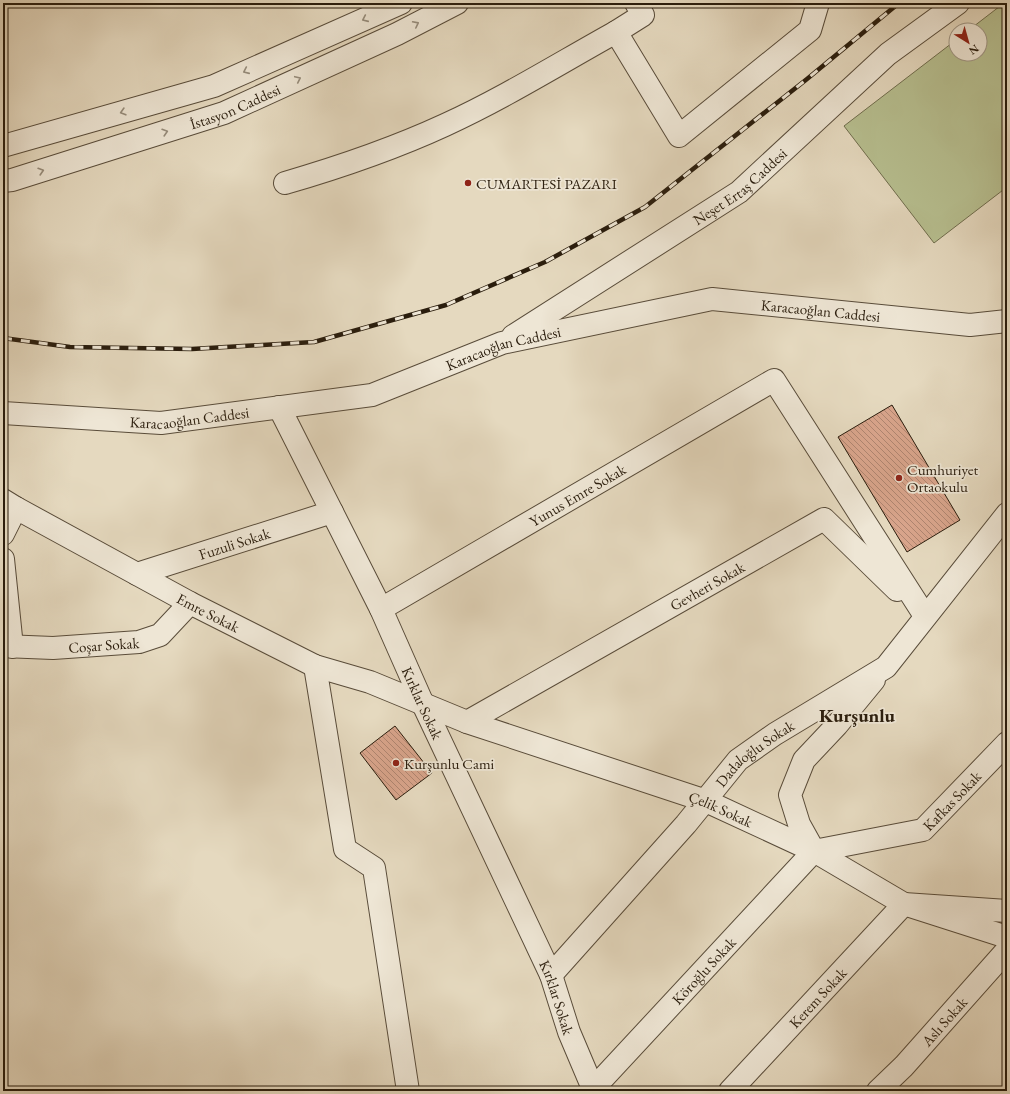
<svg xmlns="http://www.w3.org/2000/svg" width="1010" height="1094" font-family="'EB Garamond',serif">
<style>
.pitch{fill:#b7bf90;stroke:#706e4e}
.building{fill:url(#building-back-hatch);stroke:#2a1d0d}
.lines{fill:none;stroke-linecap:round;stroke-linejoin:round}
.minor-casing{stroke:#594c3a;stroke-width:24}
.minor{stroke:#eee6d5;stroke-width:22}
.rail-casing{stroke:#2a1d0d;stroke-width:4.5}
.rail{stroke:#eee6d5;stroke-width:3;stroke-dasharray:9;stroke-linecap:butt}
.oneway{stroke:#968c7b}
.poi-dot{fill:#8f2418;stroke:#eee6d5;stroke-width:1.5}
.labels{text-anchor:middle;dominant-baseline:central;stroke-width:3.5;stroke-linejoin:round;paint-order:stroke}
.street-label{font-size:15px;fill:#2a1d0d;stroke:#eee6d5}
.poi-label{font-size:15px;fill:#2a1d0d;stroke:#eee6d5;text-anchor:start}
.district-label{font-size:19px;font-weight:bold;fill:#2a1d0d;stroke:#eee6d5}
</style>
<defs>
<pattern id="building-back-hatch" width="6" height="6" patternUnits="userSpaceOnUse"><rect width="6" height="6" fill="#d8a48b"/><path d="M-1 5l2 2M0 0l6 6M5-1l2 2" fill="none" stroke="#af8570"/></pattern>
</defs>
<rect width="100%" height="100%" fill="#e5d9bf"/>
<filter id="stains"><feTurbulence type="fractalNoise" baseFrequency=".005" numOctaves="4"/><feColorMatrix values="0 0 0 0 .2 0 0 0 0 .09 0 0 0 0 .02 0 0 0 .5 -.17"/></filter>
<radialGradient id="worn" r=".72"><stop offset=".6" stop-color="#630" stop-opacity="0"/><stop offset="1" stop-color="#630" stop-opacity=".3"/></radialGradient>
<!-- pitch -->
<path class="pitch" d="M1004,3H1007V187L934,243L844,126L956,40V54H980V30H969Z"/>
<!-- building -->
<path class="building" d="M892,405L960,520L907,552L838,437Z
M395,726L432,773L396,800L360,753Z"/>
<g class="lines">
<!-- minor casing -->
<g class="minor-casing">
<g id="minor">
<path d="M636,3L643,15L616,32L679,136L810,30L818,3"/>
<path d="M3,146L214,86L401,3"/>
<path id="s1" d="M3,181L12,180L224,113L397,34L457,3"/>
<path d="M285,183C340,167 393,149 445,125C504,98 560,63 616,32"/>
<path id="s2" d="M513,336L739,192L888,54L958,3"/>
<path id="s3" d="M279,407L381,609L423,704L551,975L569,1032L594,1091"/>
<path id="s4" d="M3,413L161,423L372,395L502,343L712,299L970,325L1007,321"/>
<path id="s5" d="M3,500L16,508L190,603L315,666L370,682L467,722L706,801L814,851L904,904L1007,937"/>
<path d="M3,534L16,508"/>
<path d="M3,559L12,647"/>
<path id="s6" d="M137,574L332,512"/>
<path id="s7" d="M381,609L774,380L925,616"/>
<path id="s8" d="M3,646L53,648L139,642L160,635L190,603"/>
<path d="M315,666L345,849L374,868L408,1091"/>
<path id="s9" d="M467,722L824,519L897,590"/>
<path id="s10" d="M814,851L923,830L1007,743"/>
<path d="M814,851L799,824L790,795L804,760L837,725L874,680"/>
<path id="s11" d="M551,975L686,824L738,760L775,734L886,667L1007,514"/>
<path id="s12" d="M593,1089L814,851"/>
<path id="s13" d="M730,1091L904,904L1007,911"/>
<path id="s14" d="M878,1091L904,1066L1007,950"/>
</g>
</g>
<!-- minor -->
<use href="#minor" class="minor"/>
<!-- rail casing -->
<g class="rail-casing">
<path id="rail" d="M3,338L70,347L192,349L314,342L446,305L545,262L645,207L807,79L899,3"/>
</g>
<!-- rail -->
<use href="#rail" class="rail"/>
</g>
<!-- one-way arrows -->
<defs><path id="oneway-chevron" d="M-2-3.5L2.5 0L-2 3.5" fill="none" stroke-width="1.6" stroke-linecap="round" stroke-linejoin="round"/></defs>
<g class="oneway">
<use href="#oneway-chevron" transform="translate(365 19) rotate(156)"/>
<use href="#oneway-chevron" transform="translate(416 24) rotate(-27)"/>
<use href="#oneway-chevron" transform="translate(246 71) rotate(156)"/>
<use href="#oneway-chevron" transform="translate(298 79) rotate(-25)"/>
<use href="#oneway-chevron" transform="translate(123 112) rotate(164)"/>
<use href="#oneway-chevron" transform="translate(165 132) rotate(-17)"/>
<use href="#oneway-chevron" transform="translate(41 171) rotate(-17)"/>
</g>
<!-- markers -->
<g class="poi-dot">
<circle cx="468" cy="183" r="4"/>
<circle cx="899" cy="478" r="4"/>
<circle cx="396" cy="763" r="4"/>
</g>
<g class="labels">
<!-- street labels -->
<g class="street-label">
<text stroke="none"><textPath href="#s1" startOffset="244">İstasyon Caddesi</textPath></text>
<text stroke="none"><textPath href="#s2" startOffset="272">Neşet Ertaş Caddesi</textPath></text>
<text stroke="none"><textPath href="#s4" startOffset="835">Karacaoğlan Caddesi</textPath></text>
<text stroke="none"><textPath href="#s4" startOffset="511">Karacaoğlan Caddesi</textPath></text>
<text stroke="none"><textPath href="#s4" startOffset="187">Karacaoğlan Caddesi</textPath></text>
<text stroke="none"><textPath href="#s7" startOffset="227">Yunus Emre Sokak</textPath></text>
<text stroke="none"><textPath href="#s6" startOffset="102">Fuzuli Sokak</textPath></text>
<text stroke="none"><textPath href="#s9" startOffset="276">Gevheri Sokak</textPath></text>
<text stroke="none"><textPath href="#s5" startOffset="234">Emre Sokak</textPath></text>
<text stroke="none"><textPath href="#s8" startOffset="101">Coşar Sokak</textPath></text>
<text stroke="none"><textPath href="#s3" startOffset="329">Kırklar Sokak</textPath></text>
<text stroke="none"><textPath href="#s11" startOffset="302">Dadaloğlu Sokak</textPath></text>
<text stroke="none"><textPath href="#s10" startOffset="152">Kafkas Sokak</textPath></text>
<text stroke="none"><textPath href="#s5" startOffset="784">Çelik Sokak</textPath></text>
<text stroke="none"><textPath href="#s12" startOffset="162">Köroğlu Sokak</textPath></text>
<text stroke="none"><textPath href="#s3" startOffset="653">Kırklar Sokak</textPath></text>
<text stroke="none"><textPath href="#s13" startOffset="128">Kerem Sokak</textPath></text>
<text stroke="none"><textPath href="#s14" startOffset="96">Aslı Sokak</textPath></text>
</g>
<!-- poi labels -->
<g class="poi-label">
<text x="476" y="183">CUMARTESİ PAZARI</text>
<text x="907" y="469">Cumhuriyet<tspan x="907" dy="17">Ortaokulu</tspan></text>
<text x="404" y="763">Kurşunlu Cami</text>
</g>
<!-- district labels -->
<g class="district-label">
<text x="857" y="715">Kurşunlu</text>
</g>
</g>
<!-- margin -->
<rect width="1010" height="1094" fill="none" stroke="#e5d9bf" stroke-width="16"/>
<rect x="4" y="4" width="1002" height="1086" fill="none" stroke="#2a1d0d" stroke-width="2"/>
<rect x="8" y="8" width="994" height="1078" fill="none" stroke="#2a1d0d"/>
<!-- north arrow -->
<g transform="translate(968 42) rotate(143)"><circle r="19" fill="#eee6d5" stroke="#a09685"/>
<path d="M0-3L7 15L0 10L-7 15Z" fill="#8f2418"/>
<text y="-6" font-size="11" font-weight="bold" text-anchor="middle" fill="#2a1d0d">N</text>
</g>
<rect width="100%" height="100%" filter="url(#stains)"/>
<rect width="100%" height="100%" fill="url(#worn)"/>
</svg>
